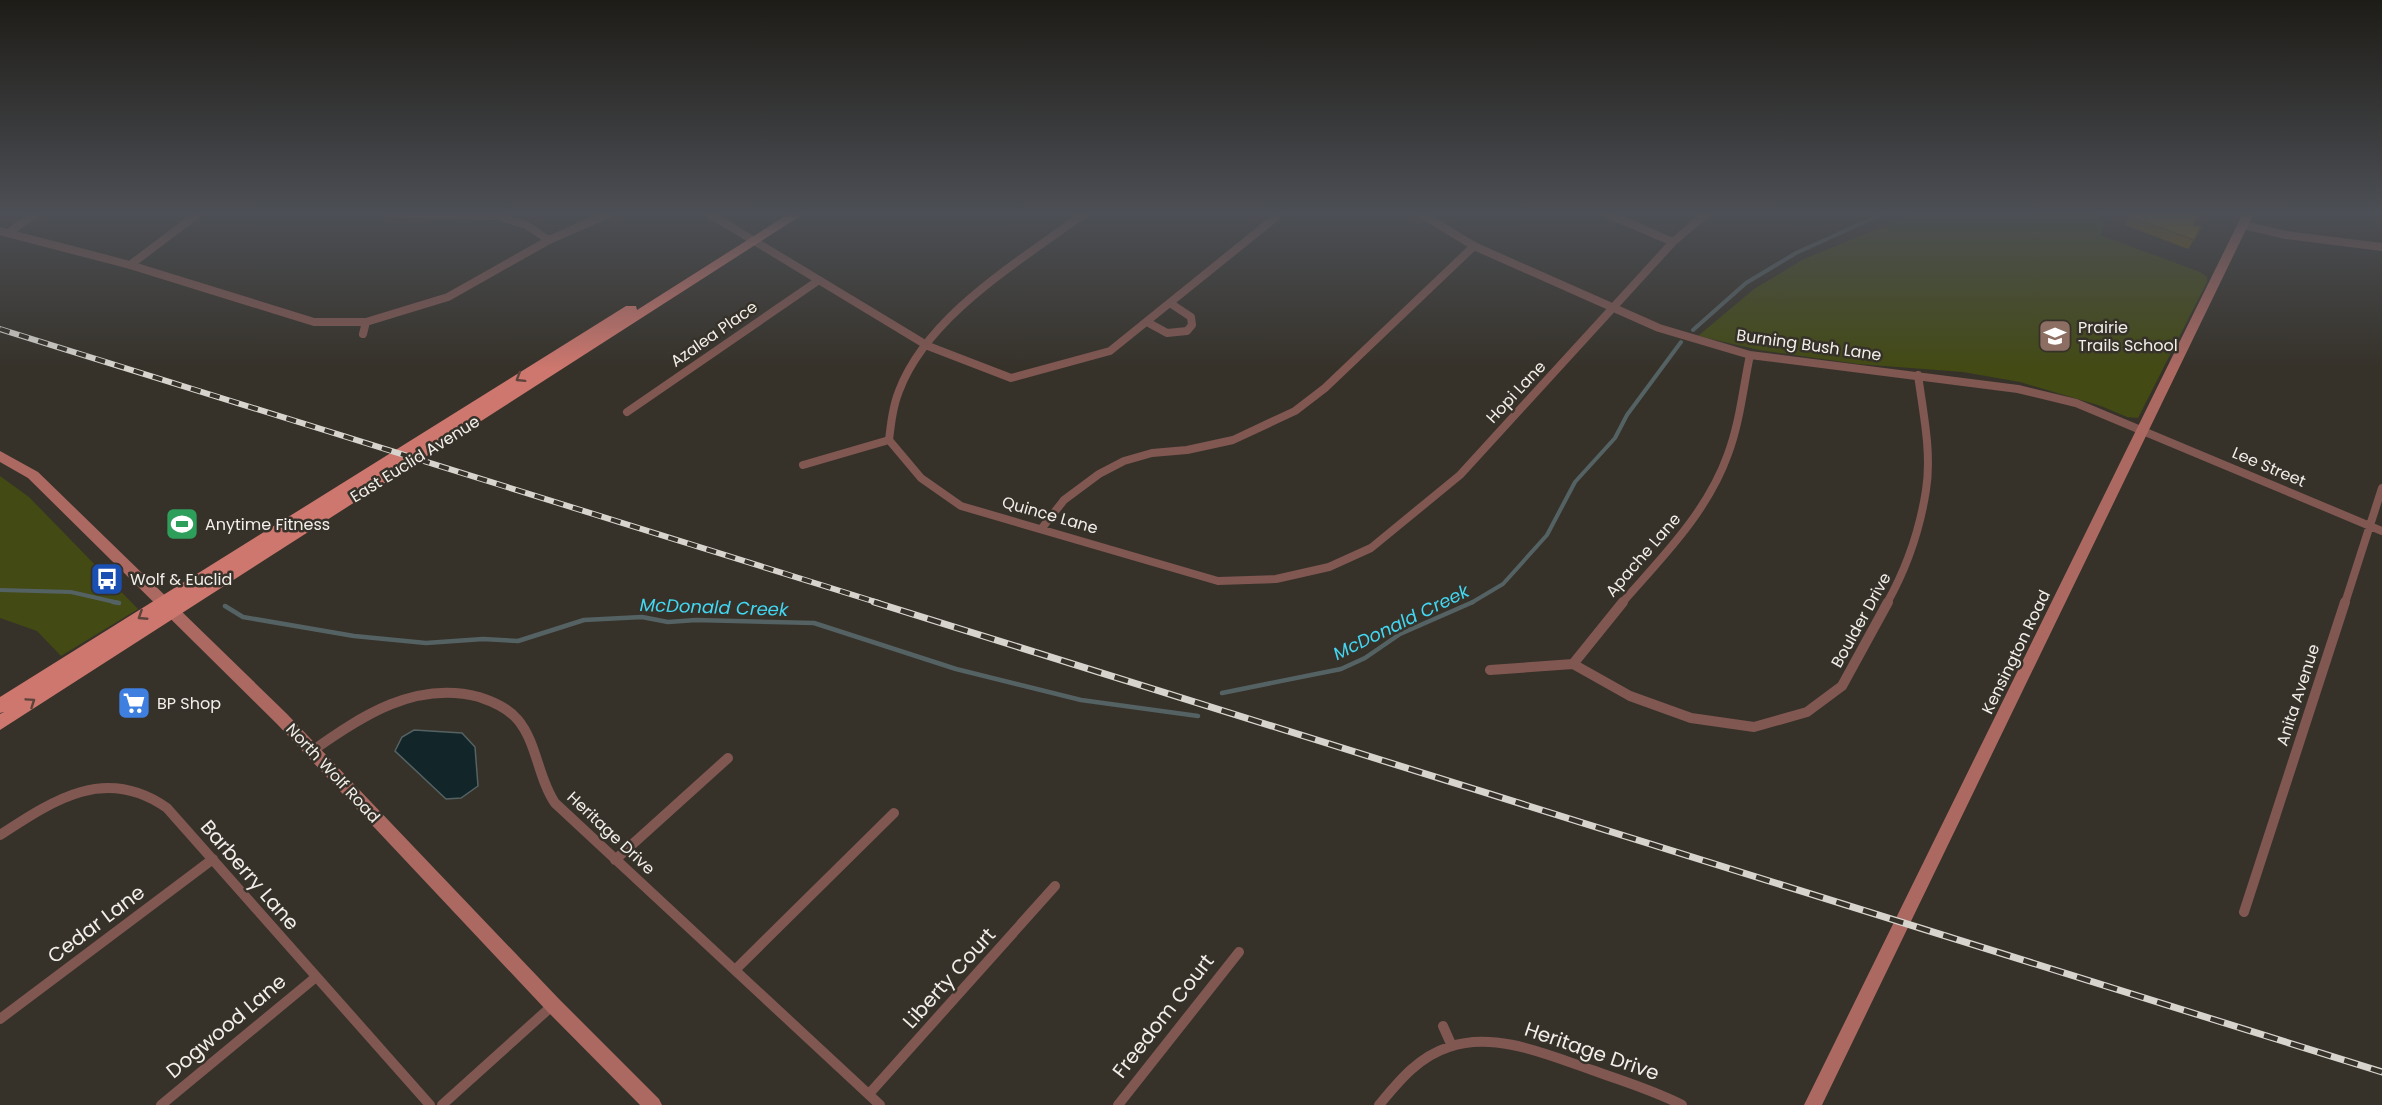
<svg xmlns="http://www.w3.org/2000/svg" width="2382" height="1105" font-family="Poppins,sans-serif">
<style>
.green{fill:#434a14}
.water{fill:#122529;stroke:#556263;stroke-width:1.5}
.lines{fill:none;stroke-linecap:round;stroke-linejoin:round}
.stream-far1{stroke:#556263;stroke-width:4}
.stream{stroke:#556263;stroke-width:4.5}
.street-far1{stroke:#815751;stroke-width:8}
.street{stroke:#815751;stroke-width:10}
.secondary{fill:#ac6962;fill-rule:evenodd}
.primary{fill:#cd776e;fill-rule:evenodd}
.rail-far1-casing{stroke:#d7d4ce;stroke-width:6}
.rail-casing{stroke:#d7d4ce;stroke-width:7}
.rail-far1{stroke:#36322a;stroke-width:4;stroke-dasharray:10;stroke-linecap:butt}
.rail{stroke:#36322a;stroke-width:4.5;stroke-dasharray:14;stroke-linecap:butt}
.wall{fill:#705409}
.building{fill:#82620a;stroke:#5b4507;stroke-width:1.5}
.oneway{stroke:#5c433b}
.labels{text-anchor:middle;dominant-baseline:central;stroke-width:5;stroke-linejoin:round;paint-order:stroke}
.poi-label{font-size:16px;fill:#f2efea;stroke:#36322a;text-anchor:start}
.street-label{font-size:16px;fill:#f2efea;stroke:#36322a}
.water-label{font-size:18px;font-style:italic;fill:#42d7f2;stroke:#36322a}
.near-street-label{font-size:20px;fill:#f2efea;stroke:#36322a}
</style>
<rect width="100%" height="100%" fill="#36322a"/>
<!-- green -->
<path class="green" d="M1915,213H2103L2098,221L2106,224L2100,235L2200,272L2207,277V282L2138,418L2127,417L2101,406L2020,382L1963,372L1858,364L1759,350L1698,336L1754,289L1804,259Z
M0,476L29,497L138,609L61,656L37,631L0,618Z"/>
<!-- water -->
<path class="water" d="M414,730L462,733L475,747L478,786L461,798L446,799L395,751L402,737Z"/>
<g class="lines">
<!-- stream-far1 -->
<path class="stream-far1" d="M1693,330L1746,283L1796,253L1884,213
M0,590L71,592L119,603
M1471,603L1503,584L1547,535L1575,482L1615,438L1627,415L1681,342"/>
<!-- stream -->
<path class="stream" d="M113,602L119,603
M225,606L243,617L354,636L426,643L483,639L518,641L584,620L642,617L668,622L696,620L814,623L956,669L1081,700L1198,716
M1222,693L1341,669L1365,658L1400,634L1473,602"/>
<!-- street-far1 -->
<path class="street-far1" d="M388,213L498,216L526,225L549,240
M708,213L928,346L1011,378L1110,351L1281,213
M1085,213C1022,260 928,314 899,391C893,406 891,423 889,440L921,478L961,506L1218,581L1276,579L1329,567L1371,548L1460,475L1673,242L1707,213
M1420,213L1474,246L1659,328L1750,355L2018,389L2076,403L2382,531
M1610,215L1673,242
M2243,225L2286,235L2382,247
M0,231L130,265L314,322H366L448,297L549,240L611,213
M8,233L36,213
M130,265L199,213
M1147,322L1167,333L1187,331L1192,325L1191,317L1170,303
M363,334L366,322
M627,412L819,280
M803,465L889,440
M1042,528L1064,500L1099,474L1124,461L1152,453L1187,450L1233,440L1295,411L1325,388L1474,246
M1622,603C1662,557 1707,513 1728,454C1740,422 1743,388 1750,355
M1887,603C1906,569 1920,529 1926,490C1932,453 1923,412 1918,375
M2345,603L2382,488"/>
<!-- street -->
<path class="street" d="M1573,664L1623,602
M1490,670L1573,664L1630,696L1691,718L1754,727L1807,712L1842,686L1888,602
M312,751C361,716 416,680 479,697C494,702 508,708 518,720C537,743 538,778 555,803L880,1105
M0,835C55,799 106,765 167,808L430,1105
M615,860L728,758
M2244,912L2345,602
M735,970L894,813
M0,1019L213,859
M1443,1026L1451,1044
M869,1094L1055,886
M161,1105L316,977
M442,1105L553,1005
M1118,1105L1239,952
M1379,1105C1399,1081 1418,1057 1449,1047C1495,1031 1548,1055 1592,1070C1622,1081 1653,1090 1682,1105"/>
<!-- secondary -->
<path class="secondary" d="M2243,213H2254L1822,1105H1804Z
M0,451L38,472L287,714L559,999L659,1099L662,1105H640L547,1011L277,724L28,478L0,462Z"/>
<!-- primary -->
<path class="primary" d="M790,213H805L0,730V714L4,712L0,713V697L626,306H636L637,310Z"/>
<!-- rail-far1 casing -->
<g class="rail-far1-casing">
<path id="rail-far1" d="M0,329L879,603"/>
</g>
<!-- rail casing -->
<g class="rail-casing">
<path id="rail" d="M874,602L2382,1072"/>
</g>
<!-- rail-far1 -->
<use href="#rail-far1" class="rail-far1"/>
<!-- rail -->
<use href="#rail" class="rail"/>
</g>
<!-- wall -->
<path class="wall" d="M2132,213H2199L2193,225L2194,240L2188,249L2125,225Z"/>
<!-- building -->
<path class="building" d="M2133,213H2199L2193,225L2201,227L2194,240L2131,217Z"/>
<!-- one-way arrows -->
<defs><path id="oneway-chevron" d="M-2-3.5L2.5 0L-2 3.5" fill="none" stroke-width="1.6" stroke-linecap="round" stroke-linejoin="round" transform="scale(1.5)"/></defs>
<g class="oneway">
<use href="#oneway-chevron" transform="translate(520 378) rotate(148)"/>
<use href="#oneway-chevron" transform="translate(142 616) rotate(147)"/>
<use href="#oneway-chevron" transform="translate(31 702) rotate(-34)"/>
</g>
<!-- sky -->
<linearGradient id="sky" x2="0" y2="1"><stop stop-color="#1e1c17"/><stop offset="0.58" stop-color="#4c4f55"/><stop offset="1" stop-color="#4c4f55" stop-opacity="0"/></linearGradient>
<rect width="2382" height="368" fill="url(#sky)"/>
<!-- icons -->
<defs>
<g id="school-square" transform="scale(1.725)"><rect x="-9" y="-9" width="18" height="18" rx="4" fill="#8d6e63" stroke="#36322a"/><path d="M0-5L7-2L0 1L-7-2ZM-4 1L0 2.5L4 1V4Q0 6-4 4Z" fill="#fff"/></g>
<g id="stadium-square" transform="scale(1.725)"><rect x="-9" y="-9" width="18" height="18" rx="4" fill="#2e9e5b" stroke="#36322a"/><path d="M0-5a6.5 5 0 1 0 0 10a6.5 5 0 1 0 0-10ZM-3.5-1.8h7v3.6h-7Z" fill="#fff"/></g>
<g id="bus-square" transform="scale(1.725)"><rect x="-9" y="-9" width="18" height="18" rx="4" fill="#1a4fb4" stroke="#36322a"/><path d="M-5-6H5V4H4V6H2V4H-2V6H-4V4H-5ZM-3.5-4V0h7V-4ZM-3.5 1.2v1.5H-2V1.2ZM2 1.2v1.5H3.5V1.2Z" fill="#fff"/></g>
<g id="supermarket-square" transform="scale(1.725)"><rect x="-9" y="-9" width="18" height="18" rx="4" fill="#3f7fe0" stroke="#36322a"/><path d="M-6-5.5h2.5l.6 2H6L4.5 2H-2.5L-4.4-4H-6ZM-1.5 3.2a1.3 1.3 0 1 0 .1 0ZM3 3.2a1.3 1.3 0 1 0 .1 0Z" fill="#fff"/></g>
</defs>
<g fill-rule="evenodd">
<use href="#school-square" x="2055" y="336"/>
<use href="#stadium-square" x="182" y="524"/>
<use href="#bus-square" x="107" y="579"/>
<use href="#supermarket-square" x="134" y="703"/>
</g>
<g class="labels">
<!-- poi labels -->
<g class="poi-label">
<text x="2078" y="327">Prairie<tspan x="2078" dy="18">Trails School</tspan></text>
<text x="205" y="524">Anytime Fitness</text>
<text x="130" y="579">Wolf &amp; Euclid</text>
<text x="157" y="703">BP Shop</text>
</g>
<!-- street labels -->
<g class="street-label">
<text transform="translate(714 334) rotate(-35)">Azalea Place</text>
<text transform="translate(1809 345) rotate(8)">Burning Bush Lane</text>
<text transform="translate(1516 392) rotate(-47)">Hopi Lane</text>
<text transform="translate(415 459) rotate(-32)">East Euclid Avenue</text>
<text transform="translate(2269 467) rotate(23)">Lee Street</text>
<text transform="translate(1050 515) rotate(16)">Quince Lane</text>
<text transform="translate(1643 555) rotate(-49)">Apache Lane</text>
<text transform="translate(1861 620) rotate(-61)">Boulder Drive</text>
<text transform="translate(2016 652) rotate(-64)">Kensington Road</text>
<text transform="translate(2298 695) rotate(-72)">Anita Avenue</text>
<text transform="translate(333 773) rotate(47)">North Wolf Road</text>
<text transform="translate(611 833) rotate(43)">Heritage Drive</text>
</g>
<!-- water labels -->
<g class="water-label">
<text transform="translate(714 607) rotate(2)">McDonald Creek</text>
<text transform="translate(1401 622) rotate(-26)">McDonald Creek</text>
</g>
<!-- near-street labels -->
<g class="near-street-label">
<text transform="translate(250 875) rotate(49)">Barberry Lane</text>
<text transform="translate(96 924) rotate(-37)">Cedar Lane</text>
<text transform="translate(949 978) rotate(-48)">Liberty Court</text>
<text transform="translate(1163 1016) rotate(-52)">Freedom Court</text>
<text transform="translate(226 1026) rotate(-40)">Dogwood Lane</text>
<text transform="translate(1592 1051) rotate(19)">Heritage Drive</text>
</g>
</g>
</svg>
